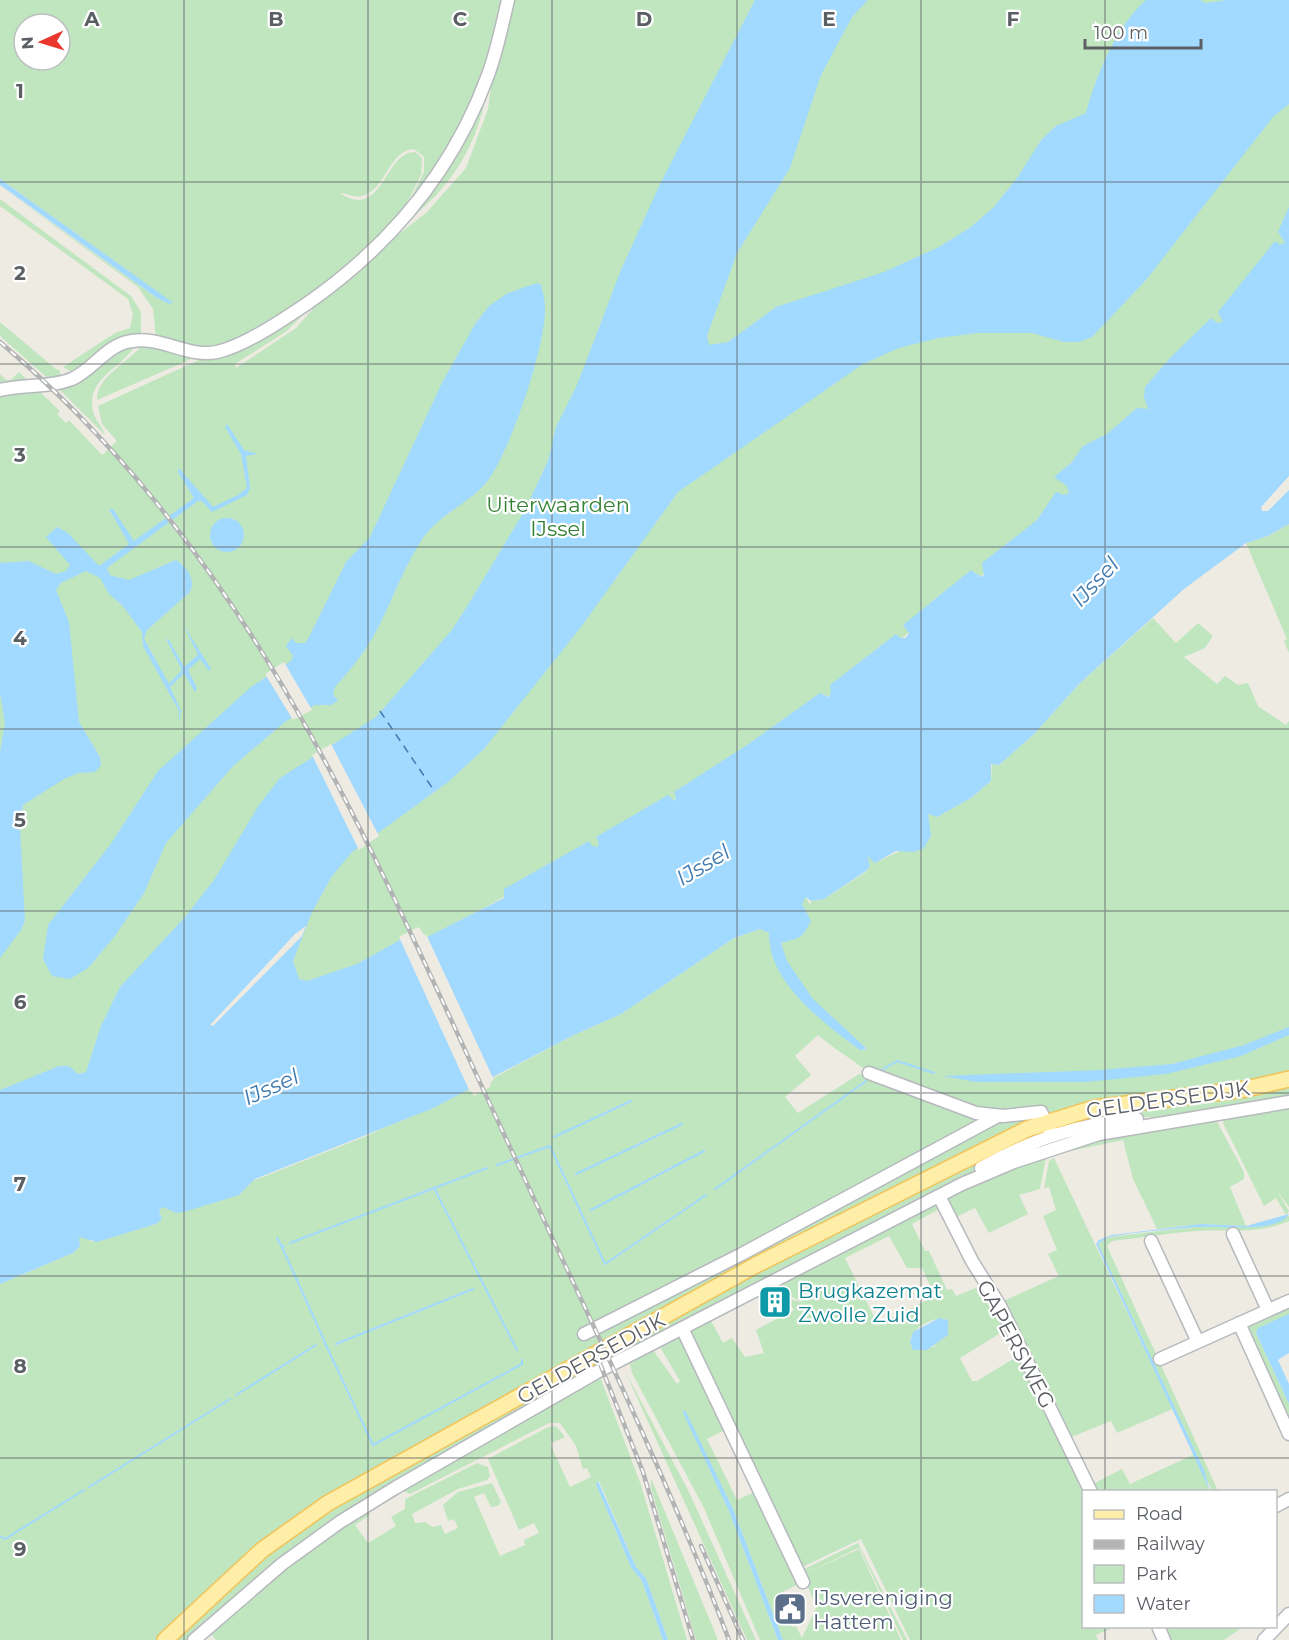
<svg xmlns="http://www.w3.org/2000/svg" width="1289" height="1640" font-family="Montserrat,sans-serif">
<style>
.green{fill:#c0e6bf;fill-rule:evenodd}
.water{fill:#a2d9ff}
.pier{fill:#eeebe3}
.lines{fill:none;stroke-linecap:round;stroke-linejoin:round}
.stream{stroke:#a2d9ff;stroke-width:2}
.ferry{stroke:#3f7ab1;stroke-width:1.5;stroke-dasharray:8 6;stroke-linecap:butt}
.minor-casing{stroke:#b6b9bd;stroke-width:15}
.major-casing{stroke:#f2c258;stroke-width:18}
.minor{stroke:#fff;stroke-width:12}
.major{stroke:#ffeea7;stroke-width:15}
.rail-casing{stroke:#b2b3b4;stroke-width:4.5}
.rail{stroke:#fff;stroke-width:2;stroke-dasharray:7;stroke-linecap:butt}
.grid{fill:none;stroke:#5b5f64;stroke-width:1.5;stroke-opacity:0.55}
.labels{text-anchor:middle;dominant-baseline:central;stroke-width:4.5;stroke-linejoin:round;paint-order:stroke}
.park-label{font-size:21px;fill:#348235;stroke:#fff}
.street-label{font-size:21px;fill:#5b5f64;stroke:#fff}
.culture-label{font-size:21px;fill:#0d838f;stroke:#fff;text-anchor:start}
.service-label{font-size:21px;fill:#4e5e75;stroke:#fff;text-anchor:start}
.water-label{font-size:22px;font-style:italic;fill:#3f7ab1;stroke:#fff}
.grid-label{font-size:20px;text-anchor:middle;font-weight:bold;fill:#5b5f64;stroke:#fff;stroke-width:4.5;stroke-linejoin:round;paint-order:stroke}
</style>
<rect width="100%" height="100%" fill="#eeebe3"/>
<!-- green -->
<path class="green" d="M0,0H506L466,123L403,214L424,172V157L414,149C388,151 386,190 362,196C354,198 346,193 340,193C383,222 384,151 415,152L422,158L421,175L402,213L361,261L265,327L213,350L156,339L153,309L138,287L1,187L157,298L172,303L0,179ZM24,24H60V60H24Z
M511,0H1289V237L1223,323L1070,499L981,576L827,697L674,800L595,848L426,939L420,928L404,950L0,1113V374L6,380H11L19,372L60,411L57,414L66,423L69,420L102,455L117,441L102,424L98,406L212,354L318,299L287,331L235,364L236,368L296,328L324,296L364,261L426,213L466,168L488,109L494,65Z
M488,82C481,141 451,190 403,224Z
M0,199L131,296L141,312V334L74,373L63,367L115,333L130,328L133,314L128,299L0,206Z
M0,322L57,370L59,369L61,377L52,382L0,336Z
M143,344L203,354L97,400C97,375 130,362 143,344Z
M135,346C121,369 86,378 93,411C95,420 103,428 105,435L56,386L113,351Z
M1289,524V653L1284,641L1287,639L1246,543L1268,536Z
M1153,618L1176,643L1198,623L1213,636L1205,648L1184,657L1217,684L1225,676L1238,685L1248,683L1258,706L1286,725L1289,721V1075L1029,1119L366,1476L159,1640H0V1284L73,1253L80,1246L76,1236L82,1233L92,1242L156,1224L162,1219L158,1206L250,1182L364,1137L470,1089L474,1096L490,1087L491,1079L574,1035L621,1014L734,938L760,929L769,933C770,974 807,1009 838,1033C846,1039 855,1049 865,1050L867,1049L843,1035L806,996L786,962L781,943L800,901L806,897L810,905L811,901L824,899L866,872L869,867L862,858L869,853L877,862L931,836L921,811L927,806L937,817L971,798L991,781L992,764L999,765L1034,734L1079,684ZM818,1035C836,1051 860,1063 875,1079L859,1074L798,1113L785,1097L811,1075L795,1056Z
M1289,1084V1099L1166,1117H1141L1054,1129L1071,1118Z
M1289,1106V1207L1277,1191L1289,1211L1286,1215L1276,1198L1264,1206L1223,1123L1226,1117Z
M1216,1120L1244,1172V1179L1230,1187L1246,1226L1201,1224L1157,1229L1133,1179L1123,1140L1066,1152V1149L1075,1144Z
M1045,1130L1040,1136L976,1169L962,1179L743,1295L292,1551L245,1587L190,1640H172L231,1584L307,1523L731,1285L1028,1133Z
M1046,1157L1040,1189L1019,1195L1028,1214L989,1233L975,1208L954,1218L946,1204L947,1195L988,1175Z
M1054,1158L1173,1409L1117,1433L1111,1421L1069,1438L1001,1302L1059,1276L1048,1254L1057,1250L1043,1216L1056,1210L1049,1187L1044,1188L1049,1161Z
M934,1203L943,1207L912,1224L925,1251H929L947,1290L952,1289L956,1296L983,1285L1007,1329L960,1358L972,1381H977L1018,1356L1084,1491V1626L1114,1627L1096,1635L1098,1640H910L861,1539L800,1568L687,1331L710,1319L723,1343L732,1338L745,1357L764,1353L756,1330L794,1310L778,1288L780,1287L790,1299L804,1303L786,1294L780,1284ZM889,1236L907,1268H922L935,1296L878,1325L845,1258ZM939,1318L935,1346L924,1350L910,1342C913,1327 925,1323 939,1318Z
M1289,1216V1221C1255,1235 1231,1229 1196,1231C1168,1233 1140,1238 1112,1241L1107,1246L1218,1491H1212L1098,1244L1109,1237L1201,1226L1250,1227Z
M1289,1304V1314L1256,1333L1289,1404V1426L1248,1336L1252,1335L1250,1331L1246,1332L1245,1326Z
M681,1335L727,1429L707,1439L737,1500L757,1491L801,1583L776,1595L792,1627L796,1626L802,1638L816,1608L802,1570L858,1543L907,1640H903L860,1549L858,1548L805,1574L859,1549L901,1640H783L733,1509L684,1411L729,1511L778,1640H760L704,1508L632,1373L630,1364L641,1362L628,1364L626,1360L653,1350L677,1384L680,1381L660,1347L662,1341Z
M625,1371L689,1492L756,1640H747Z
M599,1374L641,1485L687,1640H668L646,1578L636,1567L599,1481L596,1484L631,1567L642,1581L663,1640H216L209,1631L245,1598L366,1509L370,1515L355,1525L368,1543L396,1526L391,1517L405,1509V1499L477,1463L488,1467L490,1476L487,1480L458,1489L412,1514L415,1523L425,1522L433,1527L441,1525L445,1534L458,1528L454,1519L448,1521L443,1505L458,1492L492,1483L501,1502L498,1506L491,1507L484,1493L474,1497L500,1556L525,1545L524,1540L539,1533L534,1523L519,1530L488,1459L548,1427L556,1426L565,1437L551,1443V1446L570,1487L591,1477L587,1468L583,1469L576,1446L560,1423H549L418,1490L410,1494L402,1490Z
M1195,1454L1210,1491L1093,1492L1094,1480L1095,1483L1122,1469L1130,1484Z
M651,1478L718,1640H696L651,1488Z
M1159,1627H1243L1224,1640H1166Z"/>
<!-- water -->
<path class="water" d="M755,0H868L852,17L821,75L790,168L737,253L707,336L709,345L728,342L776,307L884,272L939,247L971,227L994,207L1017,178L1042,139L1056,126L1086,113C1096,76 1116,26 1146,0H1200L1206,3L1226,0H1289V104L1273,117L1146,280L1092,337L1079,342H1064L1032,333H977L938,338L899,348L863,364L678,492L581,627L484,749L448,782L352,852L332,876L312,912L293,961L299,979L307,981L357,964L418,930L423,939L504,898V889L589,841L592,846L597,847L599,843L596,837L668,795L674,801L676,798L674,792L747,745L820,693L829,697L831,692L830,685L896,634L900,638H906L909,633L903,625L971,570L981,577L984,575L982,563L1037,520L1056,492L1064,495L1069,493L1067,486L1054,477L1072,462L1083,446L1107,434L1137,408L1148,409L1144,397L1145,387L1169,359L1211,318L1217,323L1223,322L1218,312L1275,241L1280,245L1285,242L1278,232L1289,207V476L1261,507L1262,511H1268L1289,490V524L1268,536L1246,543L1184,589L1079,684L1034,734L999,765L991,764V781L971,798L937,817L928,814L931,836L923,849L913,852L896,851L875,863L867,856L870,866L866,871L824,899L811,901L806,897L802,904L811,921C800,942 799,937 781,943L787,961L813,999L867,1049L860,1050C824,1023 768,983 769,933L760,929L734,938L621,1014L574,1035L431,1109L255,1179L239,1195L184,1212L176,1213L163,1207L159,1210L162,1219L156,1224L97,1242L79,1237L80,1246L73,1253L0,1284V1090L59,1066H69L78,1074L86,1072L101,1026L120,987L185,917L214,880L259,805L280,778L376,717L451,631L468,605L525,510L548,461L556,427L577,385L621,270L660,184Z
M0,179L172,302V303L170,304L157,298L10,192L0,185Z
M537,283L541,285C543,293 545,300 545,308C546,345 509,457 485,484C467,504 439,515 423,538C405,565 394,595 380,624C368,648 353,667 335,687L333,694L338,701L331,705H315L286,721L233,766L166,843L144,893L115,936L88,968L70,979L52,976L43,959L48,925L110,845L158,771L251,687L291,661L293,656L286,646L292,638L296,643H305L309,637L346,562L370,537L442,383L475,324L489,306L508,293Z
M227,424L244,450L258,454L246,456L250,488L247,495L212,512L202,501H198L107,568L110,575L129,580L176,560C187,567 196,579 190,592L147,630L144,639L169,684L182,670L166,639L169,640L184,667L198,655L183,624L211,669L209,671L200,659L188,670L197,688L195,692L184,673L170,687L181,711L179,722V711L143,646L142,632L122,605L109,594L100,578L86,571L61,583L56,590L69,622L79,722L100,757L101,765L95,772L78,773L64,779L23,805L20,828L25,921L21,930L0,958V752L5,723L0,693V563L29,561L56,574L66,571L70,565L46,537L57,527L68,533L99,566L129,544L109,509H113L134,541L194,498L178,472L179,468L213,507L238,495L247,488L241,454L225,427Z
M210 535a17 17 0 1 1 34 0a17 17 0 1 1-34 0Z
M1289,1027V1035L1241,1056L1166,1074L1086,1082H977L942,1076L1100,1070L1172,1064L1244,1045Z
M1289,1214C1278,1234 1217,1225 1196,1227C1167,1229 1137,1232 1109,1237L1098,1244L1204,1470L1210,1491L1096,1244L1099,1240L1112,1235L1201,1224L1246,1226Z
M1289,1314V1353L1278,1360L1289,1384V1404L1256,1333L1258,1328Z
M939,1318L948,1320V1335L927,1350H913L910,1342L913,1332Z
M685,1410L733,1509L783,1640H778L729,1511L683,1413Z
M598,1481L636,1567L646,1578L668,1640H663L642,1581L631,1567L596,1484Z"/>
<!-- pier -->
<path class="pier" d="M284,662L312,710L293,720L265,674Z
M331,744L379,836L359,850L312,755Z
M306,926L302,936L213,1026L210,1025L295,934Z
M418,927L424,936L426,934L494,1080L470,1092L399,937Z"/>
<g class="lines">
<!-- stream -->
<path class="stream" d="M882,1070L897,1061L934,1073
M554,1137L631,1101
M497,1165L550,1146L605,1264L706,1195
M576,1174L682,1124
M434,1188L517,1350
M715,1189L866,1081
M591,1210L704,1151
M277,1238L282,1247
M290,1243L487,1168
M284,1246L282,1247L324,1340
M324,1341L373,1445L522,1364V1360
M336,1344L473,1289
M236,1395L316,1345
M89,1487L230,1399
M0,1536L5,1539L84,1490"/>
<!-- ferry -->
<path class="ferry" d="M380,711L435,792"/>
<!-- minor casing -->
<g class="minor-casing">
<path id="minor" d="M0,390C23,384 49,388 72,379C94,369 107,344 132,341C161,336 188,358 217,352C244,346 281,321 305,305C389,247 453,171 488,75C497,51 502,25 508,0
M869,1073L976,1113L1003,1116L1041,1112L1050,1131
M981,1168C1030,1140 1081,1123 1137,1119
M939,1196L972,1261L1000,1306L1091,1492
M1233,1234L1268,1310
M1151,1241L1198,1342
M1239,1323L1289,1434
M682,1328L803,1582
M584,1334L740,1255L998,1116
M1160,1359L1289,1301
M1276,1506L1289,1499
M1158,1626L1164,1640
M194,1640L282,1564L340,1522L395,1488L597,1372L962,1184L1014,1162L1099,1134L1289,1102
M1264,1640L1289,1614"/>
</g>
<!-- major casing -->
<g class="major-casing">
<path id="major" d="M165,1640L262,1550L328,1503L756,1265L1027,1129L1094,1108L1246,1089L1289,1079"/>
</g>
<!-- minor -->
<use href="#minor" class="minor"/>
<!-- major -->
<use href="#major" class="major"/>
<!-- rail casing -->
<g class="rail-casing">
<path id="rail" d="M0,342C253,557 366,838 502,1130C580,1299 663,1466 729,1640
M595,1351L643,1472L693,1640
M701,1546L743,1640"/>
</g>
<!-- rail -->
<use href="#rail" class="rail"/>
</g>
<!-- grid -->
<path class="grid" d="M184,0V1640M368,0V1640M552,0V1640M737,0V1640M921,0V1640M1105,0V1492M0,182H1289M0,364H1289M0,547H1289M0,729H1289M0,911H1289M0,1093H1289M0,1276H1289M0,1458H1289M1105,1626V1640"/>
<!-- icons -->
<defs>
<g id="building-square" transform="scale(1.725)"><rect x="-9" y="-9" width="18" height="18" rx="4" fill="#0f9aa8" stroke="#fff"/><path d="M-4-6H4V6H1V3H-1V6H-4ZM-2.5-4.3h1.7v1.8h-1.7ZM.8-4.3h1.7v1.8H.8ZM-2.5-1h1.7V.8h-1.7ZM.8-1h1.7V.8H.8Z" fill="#fff"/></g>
<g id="civic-square" transform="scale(1.725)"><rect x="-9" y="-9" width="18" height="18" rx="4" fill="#5c6f8a" stroke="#fff"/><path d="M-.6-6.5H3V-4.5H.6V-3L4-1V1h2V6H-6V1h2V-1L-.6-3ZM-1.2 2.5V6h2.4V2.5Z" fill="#fff"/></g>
</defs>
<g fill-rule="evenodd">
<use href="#building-square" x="775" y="1302"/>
<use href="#civic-square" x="790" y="1609"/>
</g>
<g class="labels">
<!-- park labels -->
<g class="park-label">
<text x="558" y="504">Uiterwaarden<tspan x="558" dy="24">IJssel</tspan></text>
</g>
<!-- street labels -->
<g class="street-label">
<text transform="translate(1168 1099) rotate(-8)">GELDERSEDIJK</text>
<text transform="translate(1016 1344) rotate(62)">GAPERSWEG</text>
<text transform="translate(591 1358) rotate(-29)">GELDERSEDIJK</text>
</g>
<!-- culture labels -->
<g class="culture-label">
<text x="798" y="1290">Brugkazemat<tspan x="798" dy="24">Zwolle Zuid</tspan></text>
</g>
<!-- service labels -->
<g class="service-label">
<text x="813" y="1597">IJsvereniging<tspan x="813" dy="24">Hattem</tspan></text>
</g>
<!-- water labels -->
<g class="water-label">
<text transform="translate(1095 582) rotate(-47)">IJssel</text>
<text transform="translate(703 865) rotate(-31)">IJssel</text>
<text transform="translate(271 1087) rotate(-24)">IJssel</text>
</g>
</g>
<g class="grid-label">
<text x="92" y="26">A</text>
<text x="276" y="26">B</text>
<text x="460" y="26">C</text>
<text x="644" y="26">D</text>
<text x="829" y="26">E</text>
<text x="1013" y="26">F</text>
<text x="20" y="98">1</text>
<text x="20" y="280">2</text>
<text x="20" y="462">3</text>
<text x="20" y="645">4</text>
<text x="20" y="827">5</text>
<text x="20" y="1009">6</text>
<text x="20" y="1191">7</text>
<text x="20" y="1373">8</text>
<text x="20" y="1556">9</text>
</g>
<!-- legend -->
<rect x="1082" y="1490" width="195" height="138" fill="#ffffff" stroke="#bdbfc1" stroke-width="1.5"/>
<rect x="1094" y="1510" width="30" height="9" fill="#ffeea7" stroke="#bdbfc1" stroke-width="1.5"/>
<text x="1136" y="1520" font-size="18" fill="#5b5f64">Road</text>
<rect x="1094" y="1540" width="30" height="9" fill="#b2b3b4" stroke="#bdbfc1" stroke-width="1.5"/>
<text x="1136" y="1550" font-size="18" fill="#5b5f64">Railway</text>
<rect x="1094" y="1565" width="30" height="18" fill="#c0e6bf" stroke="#bdbfc1" stroke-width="1.5"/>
<text x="1136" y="1580" font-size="18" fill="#5b5f64">Park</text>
<rect x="1094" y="1595" width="30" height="18" fill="#a2d9ff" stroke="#bdbfc1" stroke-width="1.5"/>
<text x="1136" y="1610" font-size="18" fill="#5b5f64">Water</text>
<!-- north arrow -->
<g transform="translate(42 42) rotate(266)"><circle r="28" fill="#ffffff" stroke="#bdbfc1" stroke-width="1.5"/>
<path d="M0-4.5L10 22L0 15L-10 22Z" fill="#ea372d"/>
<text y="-9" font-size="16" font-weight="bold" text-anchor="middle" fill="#5b5f64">N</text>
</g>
<!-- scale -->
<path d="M1085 39v9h116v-9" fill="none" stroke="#5b5f64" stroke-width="3"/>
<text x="1094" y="39" font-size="18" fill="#5b5f64" stroke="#ffffff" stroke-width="4.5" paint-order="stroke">100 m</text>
</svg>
